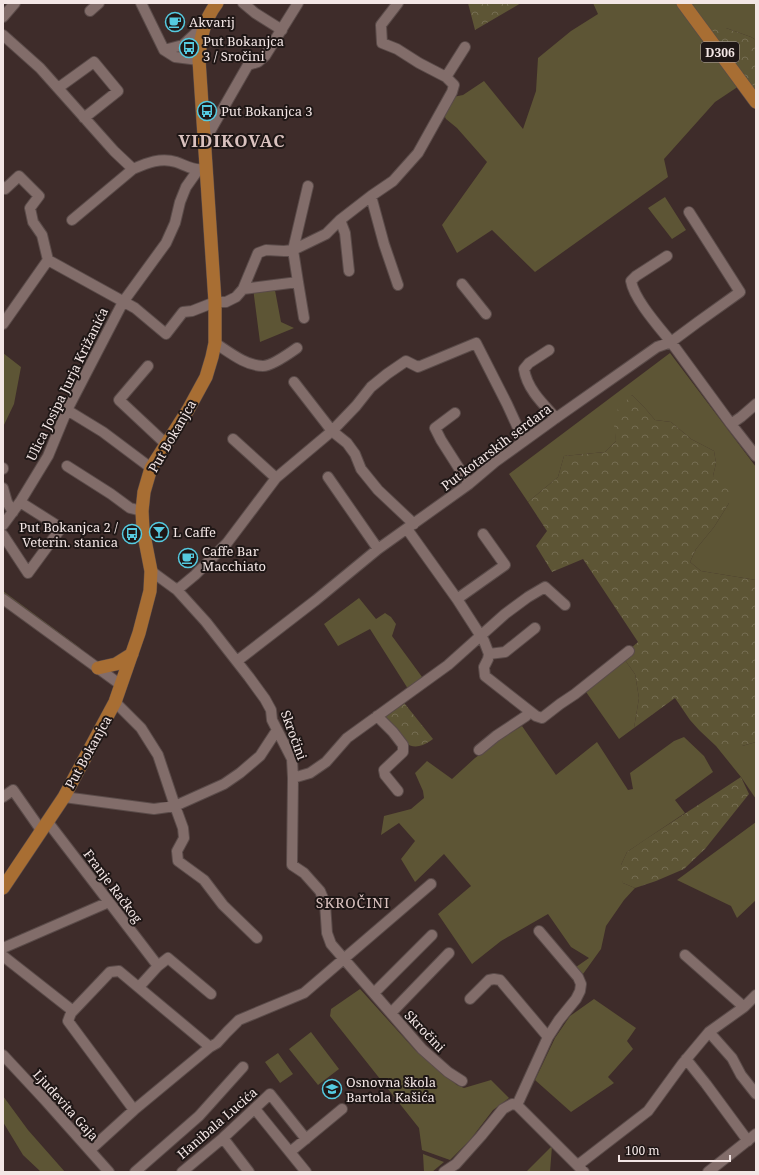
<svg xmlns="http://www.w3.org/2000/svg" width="759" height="1175" font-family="'Noto Serif',serif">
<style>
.green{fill:#5d5535}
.forest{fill:url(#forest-crowns)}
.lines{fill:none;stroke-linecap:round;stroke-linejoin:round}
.minor-casing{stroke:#5a4b49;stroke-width:12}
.major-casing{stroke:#5a4b49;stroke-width:14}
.minor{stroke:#826d6a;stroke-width:10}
.major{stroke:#a86e33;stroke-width:13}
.labels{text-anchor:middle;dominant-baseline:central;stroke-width:4;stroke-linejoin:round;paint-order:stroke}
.shield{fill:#1f1716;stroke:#b3a8a7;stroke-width:1}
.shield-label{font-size:12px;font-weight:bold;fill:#f3e6e5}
.poi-label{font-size:13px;fill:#f3e6e5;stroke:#1f1716;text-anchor:start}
.street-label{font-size:13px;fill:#f3e6e5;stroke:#1f1716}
.neighbourhood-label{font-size:14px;letter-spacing:1px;fill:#dac2bf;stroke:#1f1716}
.district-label{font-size:17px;font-weight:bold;letter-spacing:1px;fill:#dac2bf;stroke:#1f1716}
</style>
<defs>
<pattern id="forest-crowns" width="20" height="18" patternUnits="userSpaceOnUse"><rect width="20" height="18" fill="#5d5535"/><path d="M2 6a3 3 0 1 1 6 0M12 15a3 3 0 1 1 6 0" fill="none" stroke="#756d52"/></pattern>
</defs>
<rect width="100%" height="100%" fill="#3e2c2a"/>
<!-- green -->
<path class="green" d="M593,3H756V40L751,37L726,28L709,29L748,80L715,102L664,159L668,177L535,272L492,230L457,253L442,225L487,162L457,128L446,119L443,113L453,97L463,95L484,81L523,129L536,91L538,58L571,31L598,14Z
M665,197L686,230L672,239L648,208Z
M274,285L281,322L294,328L260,342L253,288Z
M3,353L21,367L14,404L3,427Z
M670,353L756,467V580L701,571L690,562L696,549L714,527L729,503L713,476L716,463L714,451L691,439L671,422L655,420L644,407L632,395L615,425L616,441L605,452L564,456L558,477L528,502L509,474Z
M3,591L79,647L82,651L3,596Z
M359,598L376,619L385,613L391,617L396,624L392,636L425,681L410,692L370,629L338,646L324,624Z
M622,656L635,674L639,698L634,728L619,739L584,689Z
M522,726L556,775L597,742L628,790L633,789L630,773L674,741L684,737L704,756L713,772L675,800L685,813L627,852L621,865L623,883L635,888L624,900L606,926L601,949L583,974L576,967L589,958L571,947L548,914L501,941L472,964L438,914L471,886L444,854L415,882L401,859L415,841L399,823L381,835L384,816L411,809L424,798L423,791L415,773L427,761L452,779L475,758L502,738Z
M756,742V799L741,777L716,746H742Z
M756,822V900L737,918L731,906L677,880Z
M360,989L415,1050L457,1085L464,1088L491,1080L509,1098L493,1110L470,1140L450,1160L422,1150L419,1128L330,1016L331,1009Z
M594,999L636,1028L627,1041L633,1049L608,1077L614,1083L571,1112L535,1080L555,1038L570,1016Z
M311,1032L339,1069L318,1085L289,1049Z
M278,1053L293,1074L280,1083L265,1062Z
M3,1096L28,1130L65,1172H41L23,1155L3,1122Z
M552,1146L550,1172H526Z
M423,1154L444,1162L432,1172H424Z"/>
<!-- forest -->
<path class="forest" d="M468,3H521L475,30Z
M708,28H726L751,37L756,40V91Z
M632,395L644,407L655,420L671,422L691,439L714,451L716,463L713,476L735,490L729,503L714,527L696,549L690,562L701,571L756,580V742L742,746H716L699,730L690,720L675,698L634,728L639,698L635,674L622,656L638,642L583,559L552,572L536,546L547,531L528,502L558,477L564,456L605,452L616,441L614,425L618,408Z
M401,699L433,739C429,742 424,745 419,746C403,750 389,724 380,714Z
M741,777L749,794L705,849L684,869L656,881L635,888L623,883L619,873L621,865L627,852L646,839Z"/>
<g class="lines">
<!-- minor casing -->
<g class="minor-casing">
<path id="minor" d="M141,3L164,50L175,57L199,60
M243,3L255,13L282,30
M398,3L381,25L382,43L397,49L419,63L446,77
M90,11L99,3
M3,17L15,3
M3,35L40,68L114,151L133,169C147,163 161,157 176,162C185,165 194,171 203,169
M164,50L183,45L197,32L203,29
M58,88L94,62L118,91L84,118
M205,140L248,65L258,62L265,56L298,3
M3,187L5,189L19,176L39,196L30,208L33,222L42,235L48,260
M371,196L384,244L398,285
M72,220L133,169
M340,220L345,233L349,271
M667,256L636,276L631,281C634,299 659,327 671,342L698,322L740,292L689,212
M298,282L304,318
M462,284L486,314
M243,289L298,282L293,250L308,186
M3,324L48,260L135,308L166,334L183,312L192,311L215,302H226L236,297L243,289L258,253L266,250L284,251L293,250L326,234L340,220L371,196L393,181L418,153L452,92L454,85L446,77L465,47
M215,343C229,352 246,366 263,366C271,366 290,353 297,348
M549,350L529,363L524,369C527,389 543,404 556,418
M148,366L119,400L166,444
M294,382L332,431L347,443L355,454L361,469L378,490L414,524
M67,410L103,432L151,468
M455,413L435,428L441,440L469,484
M731,424L756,456
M233,439L276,478
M67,466L111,494L130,508L142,511
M3,468V469
M328,477L378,549
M3,488L7,502L13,512
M3,525L20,502L48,456L67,410L123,302L166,243L175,223L180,202L186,187L198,170
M407,529L457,599L484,641L489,654L488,659L484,667L485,676L536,716L542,718L560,704L575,694L629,651
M3,535L28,573L61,528L20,502
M151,571L177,590L206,622L249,677L265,699L271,710L272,720L292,759L293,778L292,865L304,873L320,891L325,903L327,933L331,944L422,1049L448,1072L462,1081
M177,590L195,575L227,543L276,478L332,431L356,406L371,387L387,374L406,361L418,367L476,343L507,404L524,441
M3,599L121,685
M457,599L505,565L483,534
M489,654L505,652L535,628
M237,661L316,600L378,549L469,484L495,462L556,418L657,347L671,342L731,424L741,417L756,404
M115,702L141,728L158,755L175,806L183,828L184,838L177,851L178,861L204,880L223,905L257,938
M377,716L393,732L403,745V752L384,770L385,775L398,791
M479,750L496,736L526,716L529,711
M293,778L310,773L326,762L347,738L448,665L505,614L528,597L545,587L565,605
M3,797L13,790L41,830
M64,797L154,809L175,806L224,784L240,773L260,756L277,730
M47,821L158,966
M3,948L109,902
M685,955L744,1007
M3,956L73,1011
M139,987L158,966L168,958L211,994
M374,993L432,935
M470,999L489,980L494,979L500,980L548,1037
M391,1013L449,953
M709,1032L732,1058L741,1075L756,1094
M210,1047L217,1043L227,1032L239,1020L304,993L431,884
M3,1055L44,1099L109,1172
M686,1059L706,1084L748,1141
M517,1105L548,1037L559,1020L576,999L580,991L581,984L578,977L539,931
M255,1109L306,1172
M223,1138L249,1172
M90,1150L134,1110L210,1047L119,971L110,972L71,1013L68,1021L134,1110
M290,1152L342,1109
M578,1165L648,1111L683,1063L709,1032L744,1007L756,995
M135,1172L199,1116L243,1067
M182,1172L223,1138L270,1094L306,1139
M444,1172L456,1164L481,1136L503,1109L512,1104L517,1105L584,1172
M708,1172L756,1134"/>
</g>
<!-- major casing -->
<g class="major-casing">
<path id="major" d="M683,3L756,102
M98,668L116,664L132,654
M3,888L64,797L115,702L139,633L150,591L151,571L143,530L142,511L144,492L151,468L188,410L206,377L212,357L215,343V302L199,60C200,38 204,20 217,3"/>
</g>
<!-- minor -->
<use href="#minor" class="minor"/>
<!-- major -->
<use href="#major" class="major"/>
</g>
<!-- icons -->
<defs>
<g id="cafe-ring" transform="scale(1)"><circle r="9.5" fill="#1f1716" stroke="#55cae0" stroke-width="1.5"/><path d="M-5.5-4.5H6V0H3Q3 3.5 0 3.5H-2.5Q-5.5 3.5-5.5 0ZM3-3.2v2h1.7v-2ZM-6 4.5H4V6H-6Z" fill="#55cae0"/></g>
<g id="bus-ring" transform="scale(1)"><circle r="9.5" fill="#1f1716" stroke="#55cae0" stroke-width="1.5"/><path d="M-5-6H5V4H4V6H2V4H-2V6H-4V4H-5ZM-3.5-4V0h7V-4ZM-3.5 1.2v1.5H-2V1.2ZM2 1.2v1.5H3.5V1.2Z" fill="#55cae0"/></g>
<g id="bar-ring" transform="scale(1)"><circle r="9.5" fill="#1f1716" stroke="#55cae0" stroke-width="1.5"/><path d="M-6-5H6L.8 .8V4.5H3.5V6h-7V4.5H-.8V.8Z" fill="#55cae0"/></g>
<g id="school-ring" transform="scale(1)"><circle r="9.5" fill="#1f1716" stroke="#55cae0" stroke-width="1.5"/><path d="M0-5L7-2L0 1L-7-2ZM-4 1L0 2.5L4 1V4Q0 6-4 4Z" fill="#55cae0"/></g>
</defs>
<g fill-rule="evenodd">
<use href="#cafe-ring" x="175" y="22"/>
<use href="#bus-ring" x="189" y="48"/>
<use href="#bus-ring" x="207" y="111"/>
<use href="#bar-ring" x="159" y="532"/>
<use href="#bus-ring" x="132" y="534"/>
<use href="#cafe-ring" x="188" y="558"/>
<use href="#school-ring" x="332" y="1089"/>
</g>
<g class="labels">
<!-- shield labels -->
<rect class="shield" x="701" y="42" width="38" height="20" rx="3"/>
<g class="shield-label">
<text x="720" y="52">D306</text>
</g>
<!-- poi labels -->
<g class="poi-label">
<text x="189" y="22">Akvarij</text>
<text x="203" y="41">Put Bokanjca<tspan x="203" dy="15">3 / Sročini</tspan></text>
<text x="221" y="111">Put Bokanjca 3</text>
<text x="118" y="527" text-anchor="end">Put Bokanjca 2 /<tspan x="118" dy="15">Veterin. stanica</tspan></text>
<text x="173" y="532">L Caffe</text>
<text x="202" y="551">Caffe Bar<tspan x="202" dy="15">Macchiato</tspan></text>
<text x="346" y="1082">Osnovna škola<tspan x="346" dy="15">Bartola Kašića</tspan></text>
</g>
<!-- street labels -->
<g class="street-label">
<text transform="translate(67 384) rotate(-64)">Ulica Josipa Jurja Križanića</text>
<text transform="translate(172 436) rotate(-60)">Put Bokanjca</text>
<text transform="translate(496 447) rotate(-37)">Put kotarskih serdara</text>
<text transform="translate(294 735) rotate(70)">Skročini</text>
<text transform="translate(88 752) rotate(-61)">Put Bokanjca</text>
<text transform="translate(113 886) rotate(53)">Franje Račkog</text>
<text transform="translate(425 1031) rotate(46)">Skročini</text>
<text transform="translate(66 1105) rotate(48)">Ljudevita Gaja</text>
<text transform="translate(217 1123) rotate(-41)">Hanibala Lucića</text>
</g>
<!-- neighbourhood labels -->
<g class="neighbourhood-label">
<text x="353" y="902">SKROČINI</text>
</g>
<!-- district labels -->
<g class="district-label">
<text x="232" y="140">VIDIKOVAC</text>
</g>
</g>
<!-- border -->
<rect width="759" height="1175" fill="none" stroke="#f3e6e5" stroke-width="8"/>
<!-- scale -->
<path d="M619 1155v6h111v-6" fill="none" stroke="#f3e6e5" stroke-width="2"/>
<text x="625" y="1155" font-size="12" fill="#f3e6e5" stroke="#1f1716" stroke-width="3" paint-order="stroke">100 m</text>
</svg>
